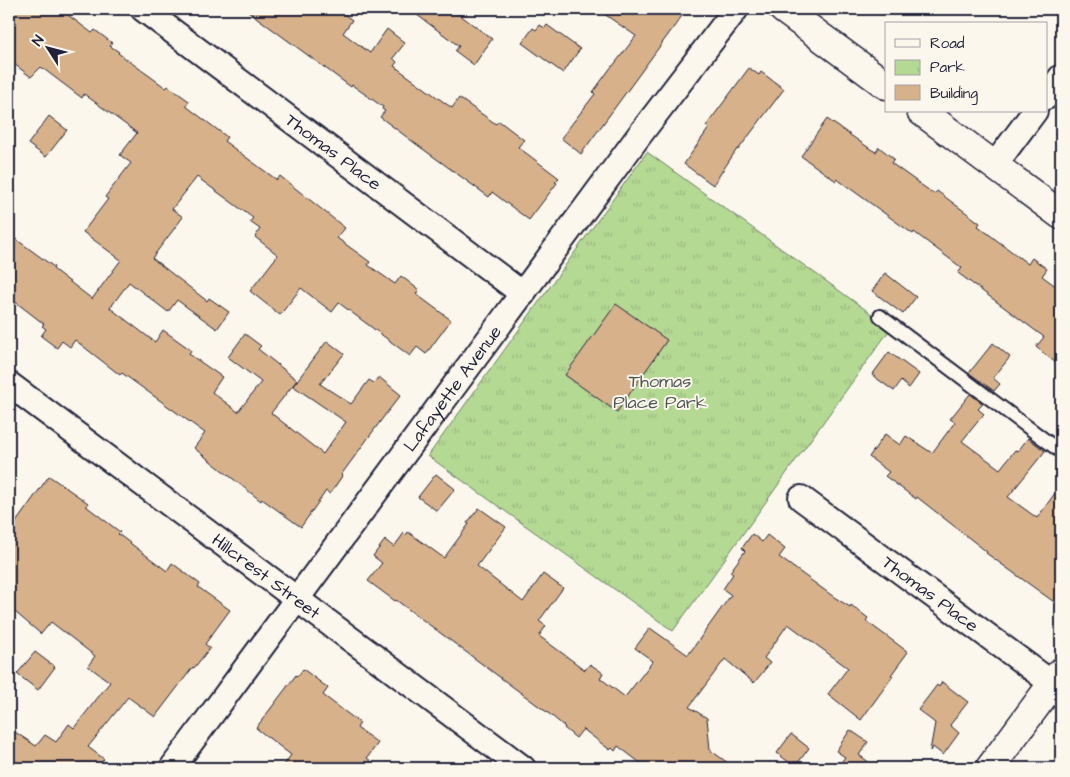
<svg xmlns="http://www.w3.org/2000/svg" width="1070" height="777" font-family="'Architects Daughter',sans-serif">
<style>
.park{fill:url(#park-tufts);stroke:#6b7e67}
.building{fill:#d7b189;stroke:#22223b}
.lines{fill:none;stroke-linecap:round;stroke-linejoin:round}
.service-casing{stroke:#22223b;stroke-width:16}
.minor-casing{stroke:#22223b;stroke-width:28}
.tertiary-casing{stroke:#22223b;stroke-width:31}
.service{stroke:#fbf7ec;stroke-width:12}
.minor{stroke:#fbf7ec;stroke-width:24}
.tertiary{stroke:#fbf7ec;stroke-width:28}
.labels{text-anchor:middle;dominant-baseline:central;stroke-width:4;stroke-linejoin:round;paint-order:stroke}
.street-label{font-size:18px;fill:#22223b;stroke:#fbf7ec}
.park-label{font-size:18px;fill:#4e5955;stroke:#fbf7ec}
</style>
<defs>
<pattern id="park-tufts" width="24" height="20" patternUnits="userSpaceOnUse" patternTransform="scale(1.25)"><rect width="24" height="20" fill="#b4d993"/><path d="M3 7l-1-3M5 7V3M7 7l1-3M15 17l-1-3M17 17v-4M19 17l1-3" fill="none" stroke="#9aba80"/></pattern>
</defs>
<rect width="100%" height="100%" fill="#fbf7ec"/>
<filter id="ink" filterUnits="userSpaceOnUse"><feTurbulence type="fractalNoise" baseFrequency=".02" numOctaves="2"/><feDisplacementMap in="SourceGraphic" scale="10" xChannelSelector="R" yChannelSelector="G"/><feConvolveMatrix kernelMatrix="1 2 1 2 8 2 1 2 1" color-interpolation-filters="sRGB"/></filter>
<g filter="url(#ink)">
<!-- park -->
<path class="park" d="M647,152L891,328L673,631L428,456Z"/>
<!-- building -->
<path class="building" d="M9,9H60L92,33L95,30L112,43L110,46L119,52L118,53L166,88L168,86L189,101L186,106L227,137L224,141L277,180L280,176L345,228L337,238L370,262L368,265L395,284L401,276L419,290L416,294L451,320L426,354L417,347L410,356L339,303L332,312L301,288L280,315L250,291L278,255L255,237L260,229L250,222L253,218L197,177L172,209L183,217L152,258L207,301L209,298L229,312L217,329L177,300L168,312L129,282L110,308L155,342L163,330L191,350L189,354L222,377L212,392L238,412L261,382L228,357L245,334L261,346L258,349L297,380L271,413L323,454L346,422L293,386L327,341L344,354L320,384L351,404L369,380L374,383L379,377L401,395L385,415L341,475L342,476L330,494L326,491L301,527L262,499L261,501L194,448L205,433L122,373L120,375L75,340L70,347L62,341L57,348L41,336L46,329L42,326L44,324L9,297V234L54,267L53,269L92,299L121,260L83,232L108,199L105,197L131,163L120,155L137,133L84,94L82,98L41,67L31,77L9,60L14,53L9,49Z
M245,9H337L352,20L343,33L370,53L387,29L405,43L393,58L397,62L394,66L452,108L459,98L496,124L499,121L524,140L518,147L559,178L555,182L557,183L529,220L492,192L489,197L416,144L380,117L385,111L382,109L383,107L352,85L351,87Z
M409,9H452L492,39L474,65L455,51L459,46Z
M597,9H687L581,154L561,138L595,94L593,92L612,66H613L636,36Z
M540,25L545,28L547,25L580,49L563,73L522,43L533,28L536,30Z
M749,68L759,75L761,72L784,89L738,150L737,149L713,185L684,164L709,128L706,126Z
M49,116L67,130L46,157L28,144Z
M827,119L872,150L876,152L879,147L894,159L891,163L934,194L937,191L980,223L978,226L1028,264L1032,258L1047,269L1042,276L1061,290V367L1036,347L1044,337L958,273L962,268L914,232L913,234L837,179L836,181L801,156Z
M885,273L916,297L903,314L872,291Z
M616,304L667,340L617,412L565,375Z
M993,343L1010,357L993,378L1000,384L994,391L969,373Z
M889,352L919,374L909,388L901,381L894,391L872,375Z
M970,394L983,404L978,409L984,414L962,441L1000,469L1015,450L1018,451L1028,438L1045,451L1008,497L1037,518L1061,485V607L986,553L987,552L917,497L916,499L885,476L889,472L869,457L885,434L900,445L906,436L932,453L955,422L950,419Z
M436,474L455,489L437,511L418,497Z
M49,476L88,503L86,506L120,532L118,534L167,571L172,563L200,584L198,587L230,610L205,644L210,648L194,668L193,667L155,717L128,697L88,747L104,759L97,768H9V728L36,746L45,735L56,742L69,724L74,728L110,682L88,666L95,656L51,622L41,634L9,607V532Z
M479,508L506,527L477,566L523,602L543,574L563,588L539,621L546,626L539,636L585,670L590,664L603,673L600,678L625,697L653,661L635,648L650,628L688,655L731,595L723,589L733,574L730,572L745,551L742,548L752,534L762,542L767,535L785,549L779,557L834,597L850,607L851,605L868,618L866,621L908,652L891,675L893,676L861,720L828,694L848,668L788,624L764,658L770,663L754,683L725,659L689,707L707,718L710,750L735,768H647L618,746L615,751L612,748L610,750L583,729L576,738L564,728L565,727L552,716L396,600L395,601L368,581L382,563L373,556L385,540L394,547L404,533L406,535L408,532L444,558L469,524L467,523Z
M35,652L55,667L38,690L17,674Z
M303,669L328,688L323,695L360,723L357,728L378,743L367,758L380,768H282L291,755L256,728L296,675L298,676Z
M942,682L968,702L950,725L959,733L943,755L933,747L930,751L935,723L918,710L937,685L939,687Z
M850,730L868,742L859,755L877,768H837L845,757L836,751Z
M791,734L809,748L795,767L777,753Z"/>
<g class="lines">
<!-- service casing -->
<g class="service-casing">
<path id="service" d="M880,316L1061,452"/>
</g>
<!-- minor casing -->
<g class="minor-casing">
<g id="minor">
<path id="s1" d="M143,9L523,294"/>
<path d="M1046,97L1061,77"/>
<path d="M994,166L1035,111"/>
<path id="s2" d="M9,384L523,768"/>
<path id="s3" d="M801,498L1061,690"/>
<path id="s4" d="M172,768L638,137L736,9"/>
</g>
</g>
<!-- tertiary casing -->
<g class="tertiary-casing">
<path id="tertiary" d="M783,9L886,85
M921,111L1061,215
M990,768L1061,672"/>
</g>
<!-- service -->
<use href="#service" class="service"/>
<!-- minor -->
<use href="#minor" class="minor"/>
<!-- tertiary -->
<use href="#tertiary" class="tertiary"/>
</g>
</g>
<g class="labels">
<!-- street labels -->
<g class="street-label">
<text stroke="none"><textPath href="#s1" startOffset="238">Thomas Place</textPath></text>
<text stroke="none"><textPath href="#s4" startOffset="472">Lafayette Avenue</textPath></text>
<text stroke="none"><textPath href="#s2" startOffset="321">Hillcrest Street</textPath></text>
<text stroke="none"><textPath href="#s3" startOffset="161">Thomas Place</textPath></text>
</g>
<!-- park labels -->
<g class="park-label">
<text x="660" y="381">Thomas<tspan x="660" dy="21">Place Park</tspan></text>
</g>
</g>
<!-- margin -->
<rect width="1070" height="777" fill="none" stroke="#fbf7ec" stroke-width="30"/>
<rect x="15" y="15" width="1040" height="747" fill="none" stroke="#22223b" stroke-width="2" filter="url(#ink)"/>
<!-- legend -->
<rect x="885" y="22" width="162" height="90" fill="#fbf7ec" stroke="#a4a2a5"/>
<rect x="895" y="39" width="25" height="8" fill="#fbf7ec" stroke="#a4a2a5"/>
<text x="930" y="48" font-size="15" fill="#22223b">Road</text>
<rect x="895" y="60" width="25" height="15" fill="url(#park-tufts)" stroke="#a4a2a5"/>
<text x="930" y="72" font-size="15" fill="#22223b">Park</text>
<rect x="895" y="85" width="25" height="15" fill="#d7b189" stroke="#a4a2a5"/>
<text x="930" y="98" font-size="15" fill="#22223b">Building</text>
<!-- north arrow -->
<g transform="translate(48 48) rotate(306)" stroke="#fbf7ec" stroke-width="4" paint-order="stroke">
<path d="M0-4L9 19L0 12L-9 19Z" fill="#22223b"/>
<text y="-8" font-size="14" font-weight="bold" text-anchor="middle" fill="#22223b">N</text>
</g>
</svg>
